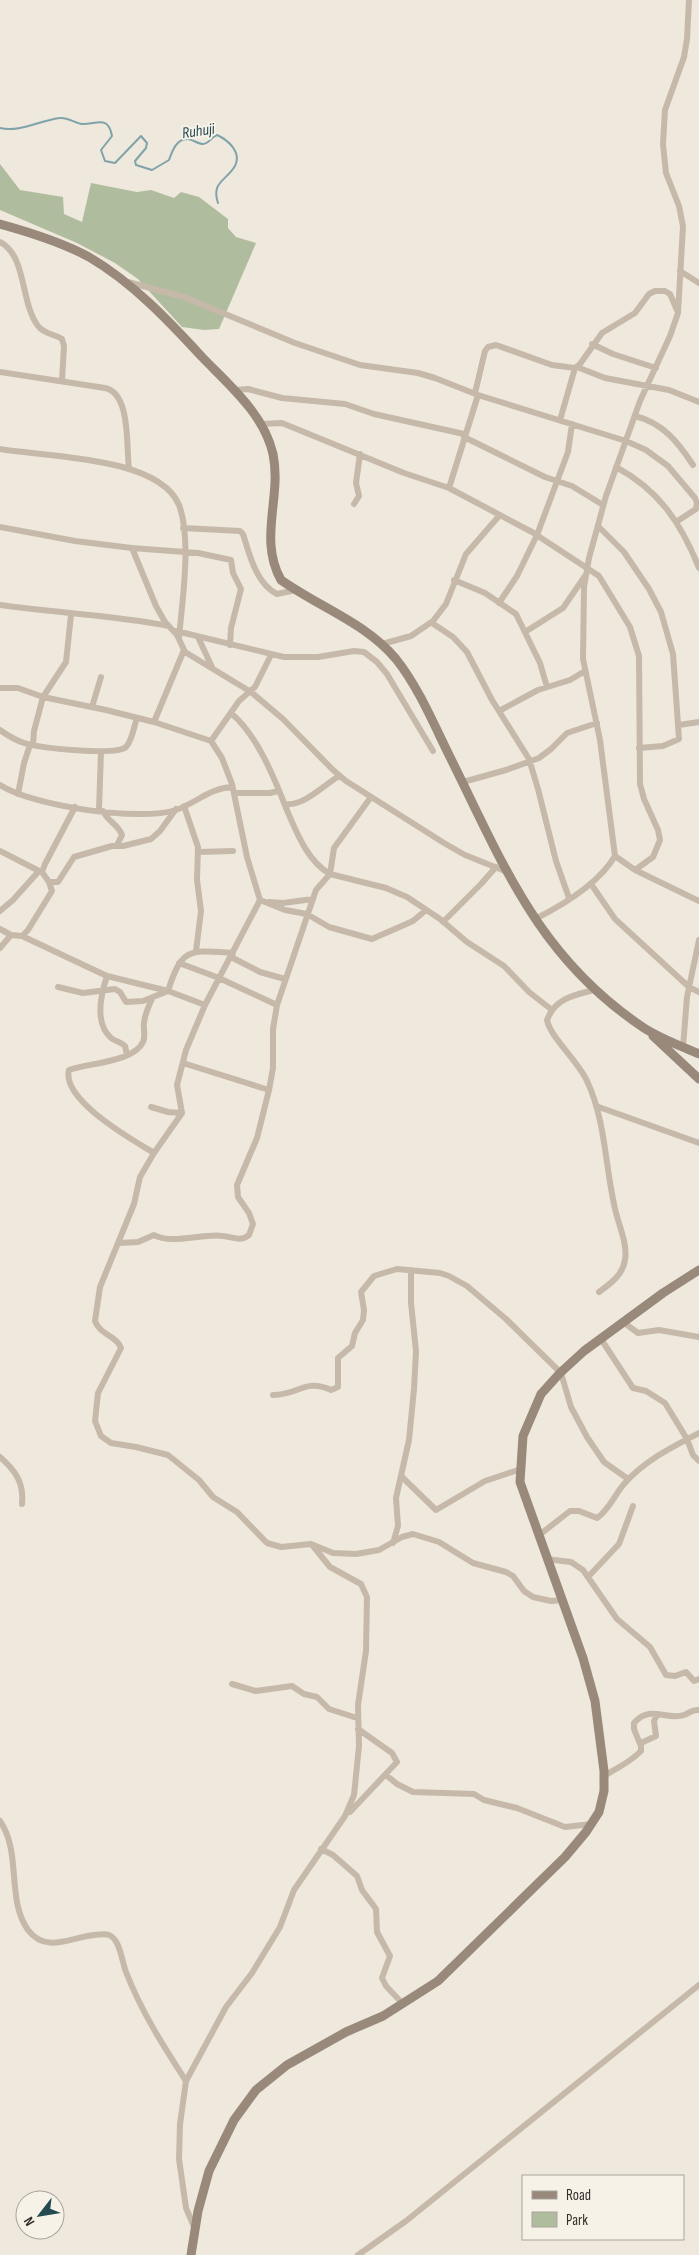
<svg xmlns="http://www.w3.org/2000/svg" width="699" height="2255" viewBox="0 0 699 2255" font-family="'Sofia Sans Condensed',sans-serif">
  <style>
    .green { fill: #afbd9e }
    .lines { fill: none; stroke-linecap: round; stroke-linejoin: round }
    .stream { stroke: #7fa3a9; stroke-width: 2 }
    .street { stroke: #c6b9aa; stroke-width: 6 }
    .secondary { stroke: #99897b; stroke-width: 9 }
    .labels { text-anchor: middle; stroke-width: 4; stroke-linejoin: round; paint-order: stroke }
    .water-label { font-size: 16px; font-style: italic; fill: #234a51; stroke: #f7f2e8 }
  </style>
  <rect width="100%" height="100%" fill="#efe8dd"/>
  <path class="green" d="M0,164L20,190L63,197L64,214L82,222L91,183L137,192L151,190L174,198L181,192L199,197L228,219V228L236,237L256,243L219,329L204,330L182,327L138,279L115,263L77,243L0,210Z"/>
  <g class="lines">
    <path class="stream" d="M0,128C19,133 41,120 60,118C67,117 75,123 82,124C95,125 108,114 112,136L101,150L105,161L115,163L141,136L147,143L146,148L135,161L136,165L152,170L169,160C172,152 176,139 187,139C192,139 198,144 203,144C209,144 211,137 217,135C228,140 242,152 235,166C226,181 211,182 218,203"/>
    <path class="street" d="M0,242C27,256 20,302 38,326C44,334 54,334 62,339L64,346L62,381
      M680,271L699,283
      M128,282L184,297L295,343L360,365L418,373L435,378L478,395L626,441L646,450L668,466L695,498L697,503L696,509L676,522
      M592,344L613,354L656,368
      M577,367L605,378L669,390L699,402
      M0,372L105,388C131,393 126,447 129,468
      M235,390L248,389L282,398L345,404L374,414L464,434
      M475,393L485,351L488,347L496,345L552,365L575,368L580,364L602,333L635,313L649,294L655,291H665L670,294L677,310
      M635,416C663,423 678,442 693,465
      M560,420L575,368
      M261,424L282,423L404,473L449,488L532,532L599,576L630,627L639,656L640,784L644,799L658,830L660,840L653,857L635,870L615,856
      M464,437L545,477L572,486L603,505
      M0,449C45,457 159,456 179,505C192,539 182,602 179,638
      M616,467C659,490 681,523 699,568
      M449,488L478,395
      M354,504L359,496L356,483L360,454
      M598,526L624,552L649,589L661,612L673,654L679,739L663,746L639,748
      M0,527L75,541L132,548L156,606L165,622L177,635L185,652L251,692L283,719L332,769L346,781L444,843L465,855L505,871
      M183,528L240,531L243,534C249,553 256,584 277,594L296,590
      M132,548L198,553L231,560L233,573L241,589L231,628L230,645
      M454,580L485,593L516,614L540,663L547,687
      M499,603L517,576L537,535L568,452L572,424
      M0,605C56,613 113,615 169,626
      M432,623L453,637L467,652L492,700L529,759L538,789L556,861L569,898
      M176,631L284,657H318L354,651L364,652L377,662L387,674L433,751
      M525,632L563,608L585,576
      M198,637L212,667
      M382,644L411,636L433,621L446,604L466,554L499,516
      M0,688H18L43,697L106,710L154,722L211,741L222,758L232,784L247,857L260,900L285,910L307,914L329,927L372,939L413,921L426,910
      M92,707L101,677
      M499,711L538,690L570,680L585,671
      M231,713C257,735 274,777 286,808C296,831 307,861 330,874L386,888L407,897L440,919L467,942L504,966L529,992L552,1010
      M154,722L184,650
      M679,725L699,722
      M0,730C7,735 15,740 24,743C39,748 116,756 126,747C132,741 134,726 137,718
      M211,741L239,701L255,687L271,655
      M33,745L34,731L43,697L66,662L71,615
      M463,782L506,770L539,758L551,749L567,733L597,723
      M0,785C32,806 139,822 176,810C196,803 210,788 232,787
      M234,793H270L278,791
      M18,794L24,763L30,745
      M285,804C303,807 324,785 339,776
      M184,806L198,847L197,880L201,911L196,951
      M99,810L101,751
      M103,811C107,821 118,824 122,835L117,845
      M0,851L41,872
      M198,852L233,851
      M635,870L699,901
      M49,882H58L74,857L112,846H123L151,839L160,831L176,809
      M591,884L615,919L689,987L699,992
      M260,900L205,1005L186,1050L177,1085L182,1113L154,1153L140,1177L134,1204L100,1287L95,1321C100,1335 117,1336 121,1348L98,1393L95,1421L101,1436L111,1443L136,1447L168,1455L199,1480L213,1497L237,1512L267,1543L281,1547L311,1544L333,1553L356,1554L379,1550L402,1537L413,1534L439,1542L473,1563L506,1572L513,1576L524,1591L533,1597L551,1601L562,1600
      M269,902L283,903L313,899
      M0,911L13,900L39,871
      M535,919C563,905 599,883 615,856L600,740L583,659L584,587L589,558L606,496L640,401L670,336L678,313L683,226L679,206L666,173L663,144L665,110L684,57L687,39L689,0
      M443,922L481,884L496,867
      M0,929L11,935L22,936L28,930L52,891L49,882L42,872L45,864L75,807
      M22,936L107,976L168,991L205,1005
      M0,948L11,935
      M231,957L260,972L285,979
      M179,963L219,978L277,1005
      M107,976C101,994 94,1023 111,1038C116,1042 121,1042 125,1046L127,1055
      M58,987L83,993L115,989L120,992L126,1002L143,1001L168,991C182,947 189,950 233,953
      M594,990C573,995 555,999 547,1020C550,1037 579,1062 587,1081C605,1119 605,1163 614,1204C617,1222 628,1242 625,1260C623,1275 610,1284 599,1292
      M153,997C149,1005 145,1013 144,1023C143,1029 146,1036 143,1042C134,1062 88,1063 69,1070C61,1100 133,1140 154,1153
      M683,1047L687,997L699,940
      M183,1063L269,1090
      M596,1106L699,1143
      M151,1107L168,1112L182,1113
      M119,1243L138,1242L154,1235C172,1245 203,1233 223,1236C233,1237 241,1242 249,1235L253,1224L249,1213L238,1197L237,1185L257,1138L269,1090L273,1068V1029L277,1005L316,890L330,874L334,848L371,797
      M623,1322L638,1333L659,1330L699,1337
      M601,1339L633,1388L646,1391L665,1403L687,1439L693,1455L699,1461
      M273,1395C299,1395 305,1378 331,1390L338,1387V1358L352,1346L355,1333L363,1320L364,1310L361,1292L374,1276L397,1269L440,1273L449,1276L467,1286L506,1319L561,1373L571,1407L587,1437L604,1462L628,1479
      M0,1457C16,1471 24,1483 22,1504
      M401,1476L436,1510L485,1481L521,1469
      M538,1536L570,1511H579L597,1518C609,1510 615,1494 624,1484C644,1461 672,1447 699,1433
      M393,1543L398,1526L396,1498L409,1440L414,1389L416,1351L411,1303V1270
      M546,1559L571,1562L583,1570L617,1619L650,1647L666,1675L675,1676L686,1672L694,1681L699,1679
      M588,1577L619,1544L633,1506
      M232,1684L256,1691L292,1686L304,1694L317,1697L329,1709L357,1718
      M640,1744L634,1729V1723C650,1704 667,1721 684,1715C690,1713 692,1709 699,1710
      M386,1775L397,1784L413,1792L474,1794L484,1800L517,1808L565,1827L592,1824
      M604,1776C618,1767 628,1764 641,1751V1743L656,1736L654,1721L657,1715
      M350,1812L397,1762L392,1753L358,1729
      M0,1821C22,1853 6,1899 28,1930C46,1954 71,1937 94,1935C99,1935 105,1933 109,1935C120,1939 122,1962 126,1972C141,2011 164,2047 186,2081
      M321,1849L333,1855L357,1876L362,1890L376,1909L377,1932L390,1956L382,1978L386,1986L403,2004
      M195,2229L186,2208L179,2159L180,2124L186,2081L226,2007L252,1973L280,1927L294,1890L345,1816L354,1795L359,1746L358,1705L366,1651L367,1597L361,1584L330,1567L313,1546
      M358,2255L406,2221L699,1985"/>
    <path class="secondary" d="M0,224C29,232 62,242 89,257C133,283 168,320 202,357C229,385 264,414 273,454C282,497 258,539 281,580C319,607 366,623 396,659C419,688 434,725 451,759C504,866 539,958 644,1028C661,1039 681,1046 699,1054
      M653,1036L699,1079
      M191,2255L198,2211L209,2171L234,2120L256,2090L287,2065L346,2032L383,2016L438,1981L565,1857L586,1832L599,1812L604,1791V1771L595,1701L583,1658L520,1482L523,1436L541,1394L560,1373L584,1351L663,1293L699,1270"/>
  </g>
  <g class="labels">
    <g class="water-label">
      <text transform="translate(198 130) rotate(-8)" y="6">Ruhuji</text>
    </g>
  </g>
  <rect x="522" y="2175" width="162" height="65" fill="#f7f2e8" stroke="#a9a39c"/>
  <rect x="532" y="2191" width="25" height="8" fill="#99897b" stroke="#a9a39c"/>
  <text x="566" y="2200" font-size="15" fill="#342d29">Road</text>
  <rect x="532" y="2212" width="25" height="15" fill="#afbd9e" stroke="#a9a39c"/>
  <text x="566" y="2225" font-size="15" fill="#342d29">Park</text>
  <g transform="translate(40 2215) rotate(239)"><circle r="24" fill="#f7f2e8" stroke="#a9a39c"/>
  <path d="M0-4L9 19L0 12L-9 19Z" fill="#234a51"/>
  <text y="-8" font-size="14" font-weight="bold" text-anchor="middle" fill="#342d29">N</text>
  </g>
</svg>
